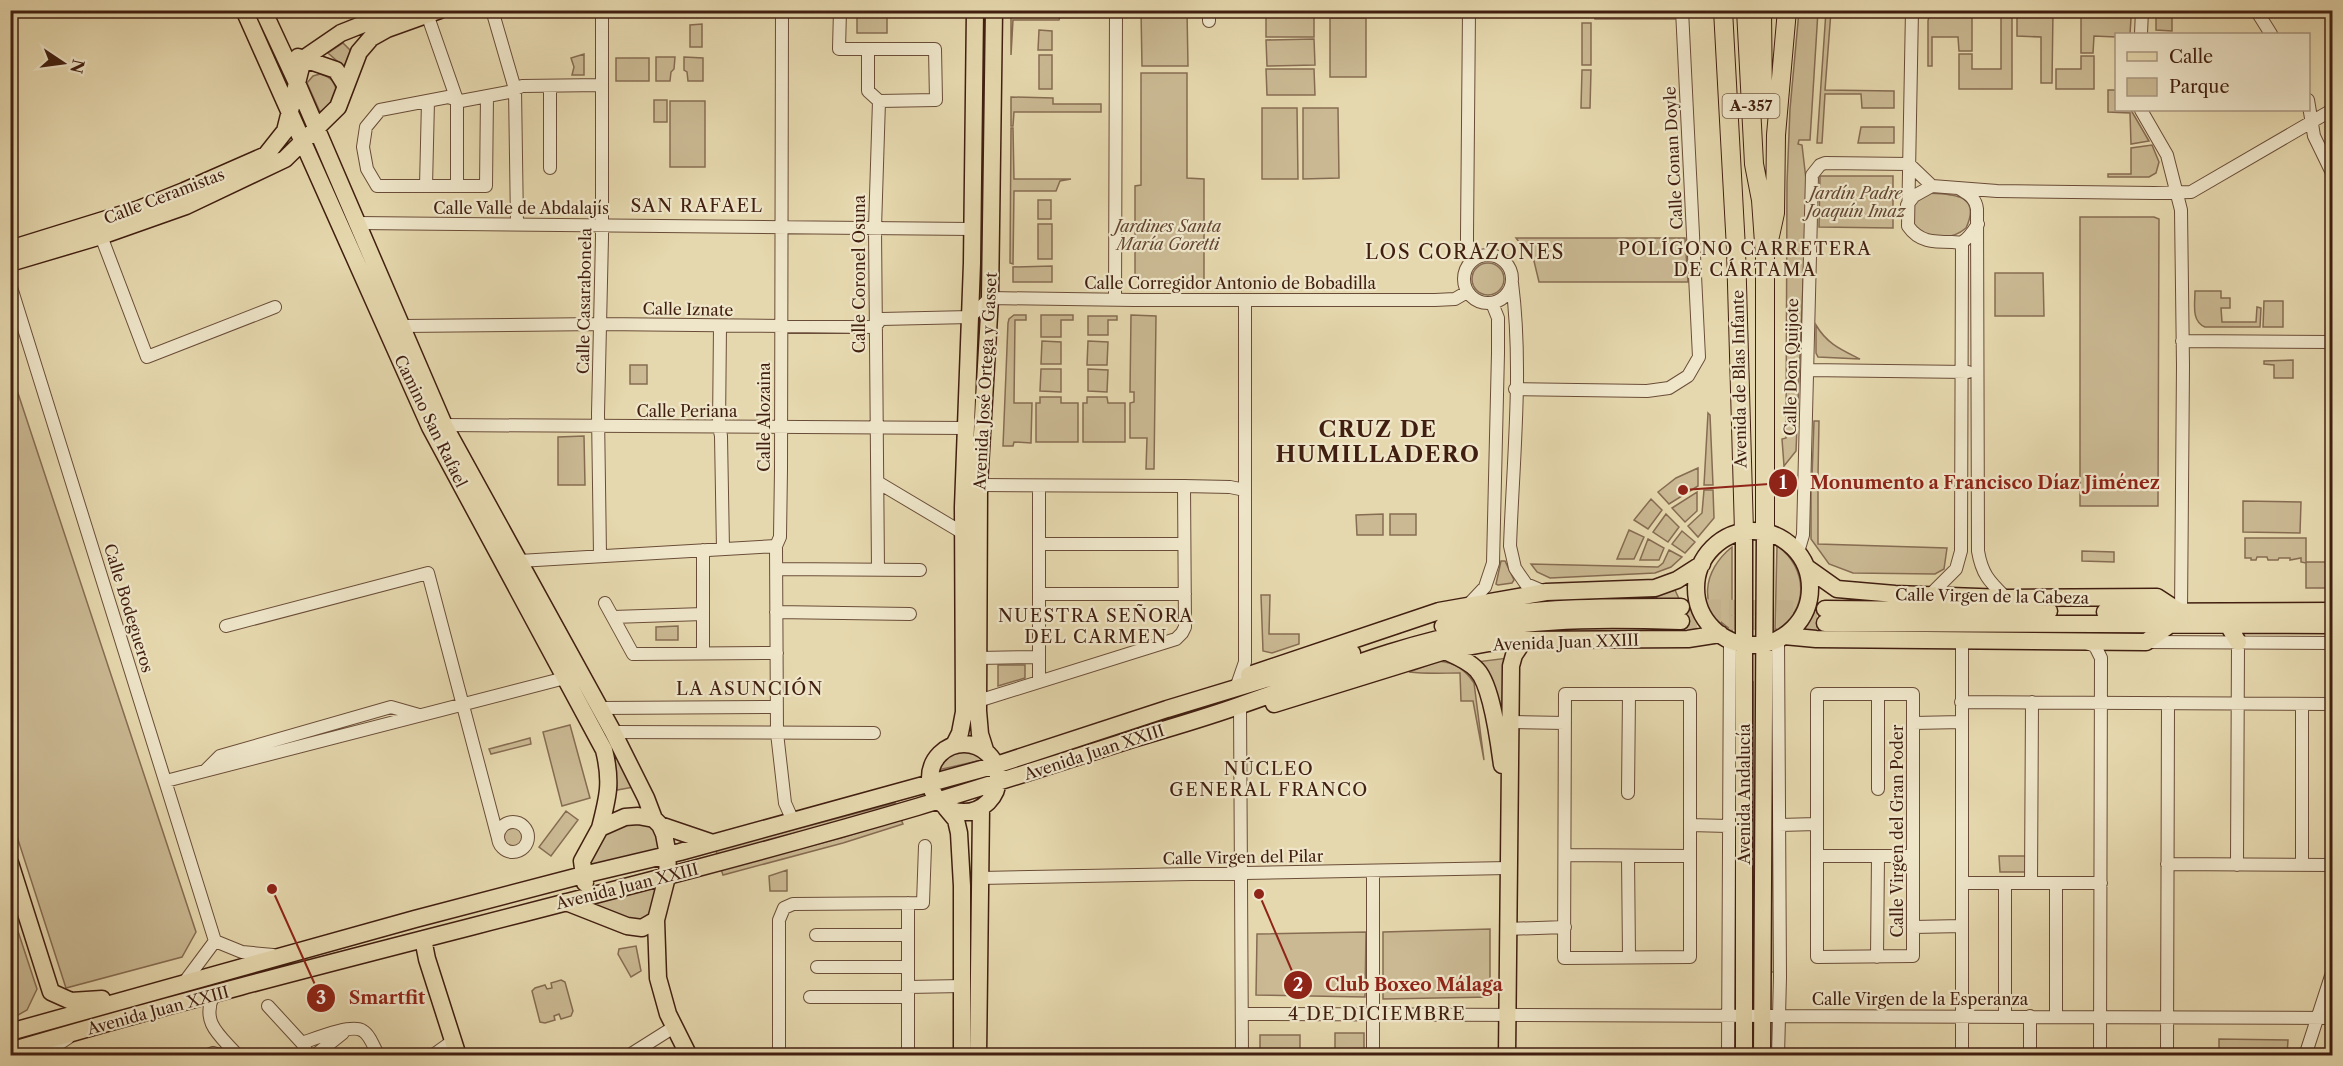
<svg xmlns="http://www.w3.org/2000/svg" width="2343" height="1066" viewBox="0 0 2343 1066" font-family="'Libre Caslon Text',serif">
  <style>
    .green { fill: #cab993; stroke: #866c52; stroke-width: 1.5 }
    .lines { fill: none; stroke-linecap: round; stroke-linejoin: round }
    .major-tunnel { stroke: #c5b38e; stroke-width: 16; stroke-dasharray: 16 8; stroke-linecap: butt }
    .minor-casing { stroke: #6a4d38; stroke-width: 14 }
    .major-casing { stroke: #411f10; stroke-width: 19 }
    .highway-casing { stroke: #411f10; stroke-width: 20 }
    .minor { stroke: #efe6ca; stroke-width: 12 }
    .major { stroke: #e6d8ae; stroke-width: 16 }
    .highway { stroke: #e6d8ae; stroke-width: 18 }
    .labels { text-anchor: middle; stroke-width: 4.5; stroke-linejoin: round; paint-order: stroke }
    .shield { fill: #efe6ca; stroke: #755b48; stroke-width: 1.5 }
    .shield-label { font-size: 15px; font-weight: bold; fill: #411f10 }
    .street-label { font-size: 16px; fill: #411f10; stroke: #efe6ca }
    .park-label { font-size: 16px; font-style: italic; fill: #634631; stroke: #efe6ca }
    .neighbourhood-label { font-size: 18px; letter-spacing: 1.5px; fill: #411f10; stroke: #efe6ca }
    .quarter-label { font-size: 20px; letter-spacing: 1.5px; fill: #411f10; stroke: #efe6ca }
    .district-label { font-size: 22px; font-weight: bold; letter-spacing: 1.5px; fill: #411f10; stroke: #efe6ca }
    .leader { fill: none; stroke: #8f2418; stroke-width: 2 }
    .callout-dot { fill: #8f2418; stroke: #efe6ca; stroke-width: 2 }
    .mark-label { font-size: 18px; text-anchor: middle; font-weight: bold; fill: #fff }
    .callout-label { font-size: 18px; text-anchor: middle; font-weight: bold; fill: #8f2418; stroke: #efe6ca; stroke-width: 4.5; stroke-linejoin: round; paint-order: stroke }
  </style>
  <rect width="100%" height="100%" fill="#e6d8ae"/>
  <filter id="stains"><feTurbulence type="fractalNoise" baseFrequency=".00333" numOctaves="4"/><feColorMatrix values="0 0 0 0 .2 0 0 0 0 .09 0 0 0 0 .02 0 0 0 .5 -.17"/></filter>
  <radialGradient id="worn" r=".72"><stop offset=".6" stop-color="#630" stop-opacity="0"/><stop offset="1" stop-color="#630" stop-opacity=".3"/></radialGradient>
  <path class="green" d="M985,10L983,256H979L981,11Z
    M857,11H887V33H857Z
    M1011,11V10L1062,11L1059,20H1013L1011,55Z
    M1141,11H1187L1188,66H1142Z
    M1314,11V37H1266V12Z
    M1595,11H1675V19H1595Z
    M1799,11H1818L1810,140H1799L1798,144L1802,145L1807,188L1796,451L1784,466L1782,439L1786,438L1787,183L1790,109Z
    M1826,11H1831L1825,90L1894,91V108H1862L1861,94H1825L1822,143H1817Z
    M1934,11H1972V51H1959L1958,37H1932V66H1928V21L1929,16Z
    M1976,11H2012V89H1959V54H1972V69H2001V14H1976Z
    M2017,11H2053L2052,83H2041V37L2017,36Z
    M2081,11L2126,13L2131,18L2130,34H2116V37L2094,36L2093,53H2081Z
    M2156,15L2172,16V31L2156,30Z
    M1330,18H1366V77H1330Z
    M1582,23H1591V65H1582Z
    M702,24V47H690V25Z
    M1039,30L1052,31V50H1038Z
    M1314,39L1315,65L1267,66L1266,40Z
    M343,43L351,51L344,67L328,53Z
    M584,54V75H572L574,67L571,58Z
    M1039,55H1052V89H1039Z
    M2081,56H2094V89H2056V69H2081Z
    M656,57H675L674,69L671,72L670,81H656Z
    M684,57L703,58V81H688L687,72L684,70Z
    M616,58H649V81H616Z
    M1266,69H1314L1315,95H1267Z
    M1582,70H1591L1590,108H1581Z
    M1141,73H1187V178L1204,179V279L1201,282H1146L1141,281L1135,274V186L1141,185Z
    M320,74C331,77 334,81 337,92L330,106L320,112L307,83L313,76Z
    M2108,90H2116V110H2131L2149,141L2131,144L2130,113L2108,112Z
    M1011,97L1053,98V104H1101V112H1014L1013,126H1011Z
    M654,100H667V122H654Z
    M670,101H705V167H670Z
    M1262,108H1297L1298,179H1262Z
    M1303,108H1338L1339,178L1303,179Z
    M1861,127H1894V143H1858Z
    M1011,128H1013L1014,179H1071L1060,181L1056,191H1014L1013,264L1010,263Z
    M2152,145L2159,162L2156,173L2149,177H2108V174H2131V148Z
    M1820,176H1893V228L1819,227Z
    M1925,193C1948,194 1983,192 1966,228C1950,242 1925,239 1912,223L1913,204Z
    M1038,200H1051V219H1038Z
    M2080,217H2154L2159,219L2158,506H2080Z
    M1038,224H1052V259H1038Z
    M1516,238H1685L1688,282H1539L1534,261Z
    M1472 279a16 16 0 1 1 32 0a16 16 0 1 1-32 0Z
    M1052,266V282H1013V267Z
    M1995,273H2043L2044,316H1995Z
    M2195,291H2221V298H2230V308H2221L2222,322H2256L2257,307L2261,308L2260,327H2205C2191,321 2195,304 2195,291Z
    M2264,301H2283V327H2263Z
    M1014,315H1026V320H1015L1014,403H1032L1031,443L1014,442L1013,446H1003L1008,323L1009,319Z
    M1041,315H1073V320H1061V337H1041Z
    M1131,315L1156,316L1154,469H1146L1147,438H1130V403L1134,402V392H1130Z
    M1088,316H1117V320H1108V335H1088Z
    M1816,325C1827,344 1842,350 1860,359L1818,357L1816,353Z
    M1042,341L1061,342V364H1041Z
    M1088,341L1108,342L1107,365H1087Z
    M2293,360V378H2274V365L2264,364V361Z
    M630,365H647V384H630Z
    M1041,369H1061V392L1040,391Z
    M1088,369L1108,370L1107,392L1088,391Z
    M11,372L196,932L182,957L66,988L11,818Z
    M1040,397H1061V403H1078V442H1036V403H1040Z
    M1087,397H1107L1108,403H1125V442H1083V403H1087Z
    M1708,413L1710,415L1713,485H1704Z
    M1814,421H1819L1818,477H1812Z
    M584,436L585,485H558V437Z
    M1698,468V486L1669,504L1658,492L1676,478Z
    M1815,480H1818V544L1947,548L1944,569L1935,574L1853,573L1829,564L1811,539V488H1814Z
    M1704,490H1713L1714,518L1698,537L1688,526L1702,513Z
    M1697,492V511L1685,522L1672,508Z
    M1651,499L1662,510L1648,529L1634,520Z
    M2243,501L2301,502L2300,533L2243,532Z
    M1383,514V535H1357L1356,515Z
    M1390,514H1416V535H1390Z
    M1666,514L1679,527L1668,542L1653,532Z
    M1629,530L1644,537L1634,559H1617Z
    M1682,531L1695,542L1685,553L1672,544Z
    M2245,538H2306V562H2332V588H2306V563L2301,562V558L2290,560V558H2279L2278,560H2268L2267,557H2257L2256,560H2251V558H2245Z
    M1648,539L1664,548L1659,560H1640Z
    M1777,546C1808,567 1810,612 1775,630Z
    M1732,547V630C1696,609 1703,570 1732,547Z
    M1669,550L1682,557L1671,567L1655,573L1550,578L1537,572L1531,564L1658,567L1663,563Z
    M2082,551L2114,552V562L2082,561Z
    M1501,561H1505L1514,580L1512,583L1498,585L1496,584Z
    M1675,590L1680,601L1529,603L1558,599L1668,592Z
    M1261,595H1270L1269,634H1299V644L1272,653L1263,651Z
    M678,626V640H656V627Z
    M1569,627H1681V633L1500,634Z
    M1508,658L1507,742L1476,662Z
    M1439,661C1455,663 1465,669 1474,683L1484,760L1473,701H1461L1460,673C1443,673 1426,674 1409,672Z
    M998,665H1025V678L998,686Z
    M1772,680L1776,681L1773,864L1775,972H1771Z
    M1753,681V971L1752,972V683Z
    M1199,708L1200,711L1028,766L1027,762Z
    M570,725L590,798L562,806L543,732Z
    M605,735L634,787L617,790L615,760Z
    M530,738L531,744L491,754L489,749Z
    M965,750L973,752L982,760L938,770C943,757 951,752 965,750Z
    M895,803V806L717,855L716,850Z
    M566,811L578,820L551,856L539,847Z
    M901,819L903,824L843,843L723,875L721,869L841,838Z
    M632,824C653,824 656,828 660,848L589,868C593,840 605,831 632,824Z
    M504 837a10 10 0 1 1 20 0a10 10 0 1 1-20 0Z
    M1999,856H2026V872H2000Z
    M787,870V891H770L769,876Z
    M656,885C653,901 654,915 638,922L590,903Z
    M10,907L37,989L27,1010L11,1019Z
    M1490,929V997L1383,999V932Z
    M1366,932L1365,997L1256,995L1257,934Z
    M636,946L641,971L631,977L618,954L619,949Z
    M561,980L565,982L573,1011L571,1016L561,1019L559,1014L554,1016L555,1020L545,1023L540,1022L532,991L535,988L545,985L547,989L552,988L551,983Z
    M1335,1033H1364V1055H1335Z
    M1260,1035H1300V1055H1260Z
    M2219,1039L2288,1040L2287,1055H2219Z"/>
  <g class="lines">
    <path class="major-tunnel" d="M1681,607L1825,609
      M1681,621L1825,623"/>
    <defs>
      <path id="minor" d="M492,10L515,89L517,224
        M782,10L781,469L780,537L776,546L777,733L785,803L793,821
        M840,10L839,49H868V91L879,101L875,228L878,570
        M1209,10V21
        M1469,10L1467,235V246L1473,260
        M1912,10L1908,226C1919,242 1933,242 1952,242C1955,242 1958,243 1962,242C1969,239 1974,230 1978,224
        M2256,10L2271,34
        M427,14L457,100V186
        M2141,34L2142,10
        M868,49H935L936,100L879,101
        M487,96L486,186H377L367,169L363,147L366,127L380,110L448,97L461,101L509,92L522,86L602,85
        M2308,100L2314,136L2332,173
        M2141,110L2167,155L2181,210L2183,365L2181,613
        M1909,164L1932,186
        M550,168V86
        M426,186L428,101
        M1960,189C1968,194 1976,198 1977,209L1978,551C1982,575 1990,582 2006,598
        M1907,205L1914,196L1932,186L1997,191L2154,193L2191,192L2332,110
        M358,223L972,229
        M101,236L147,357L275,307
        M1464 279a24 24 0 1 1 48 0a24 24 0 1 1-48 0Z
        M1512,283C1523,368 1513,460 1510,546L1515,568L1526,584L1545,592
        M10,284L215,941
        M1115,300L1116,10
        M402,326L601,324L875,327L881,319L970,317L990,298L1134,300H1435L1455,299L1467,292
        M720,326L719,427L721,436L723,549
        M2182,341L2332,342
        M1807,370L1968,372
        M1515,389L1647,391L1669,388L1688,376L1699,357L1682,10
        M444,425L966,428
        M879,483L963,533
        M979,485L1184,486L1230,487L1245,490
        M1039,544H1184
        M703,550V653
        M1798,552L1803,535L1812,175L1820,165L1825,163L1909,164
        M600,555L598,414L602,237V10
        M516,565L519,561L776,546
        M777,569L920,570
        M1039,594H1185
        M1929,596L1956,569L1961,551L1962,242
        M605,603L633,654L777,653
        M1468,605L1485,587L1493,563L1498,353V318L1492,303
        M776,612L910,614
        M613,617L703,614
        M226,626L428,573L499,842
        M1778,639L1780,977L1778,1056
        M1962,640V1056
        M2084,642L2095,646L2101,658L2100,1056
        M2146,642L2332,643
        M978,658L1038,657
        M1039,680V486
        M1236,688L1245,662V300
        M1565,694H1690V957L1564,958Z
        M1817,694H1913V956L1817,957Z
        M978,701L1176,639L1182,633L1185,627L1184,486
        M1961,702L2332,704
        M2302,704V865
        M1240,706L1242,1056
        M599,708L776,707
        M1511,722L1565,723
        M1913,723L1962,722
        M613,732L874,733
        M205,771L220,756L391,707L419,715
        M166,781L565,678
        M1878,789V694
        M1628,793L1629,694
        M498 837a15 15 0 1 1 30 0a15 15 0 1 1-30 0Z
        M1690,825L1728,826
        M1779,825L1817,824
        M1565,855L1690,856
        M1628,856L1629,957
        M1817,856H1913
        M2167,864L2332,865
        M2237,865L2238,642
        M1373,871V1056
        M980,878L1508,868
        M1962,883H2101
        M2031,883L2032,702
        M908,903V1056
        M1913,927L1962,926
        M1507,929L1565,927
        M816,935H908
        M215,941L242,952L273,955
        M1877,957L1878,856
        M817,967H908
        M183,984L215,941
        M908,987L962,986
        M213,996C201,1024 221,1036 238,1056
        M810,997H908
        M268,1006L302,1043L309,1056
        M1242,1014L2332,1018
        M2005,1016V883
        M2056,1016V883
        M302,1043C314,1039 352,1023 363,1031C370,1035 374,1048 379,1056
        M45,1056L48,1051L68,1038
        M206,1056L213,1053L224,1056
        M314,1056L343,1033
        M432,1056L453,1041
        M628,1056L674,1027
        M779,1056V920L784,908L793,904L923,903L925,846
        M1728,1056L1730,640
        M2030,1056V1016
        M2167,1056L2168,703
        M2305,1056L2332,973"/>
      <path id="major" d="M244,10L430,427L604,750C612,782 608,797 600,828
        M263,10L297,83L444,425L613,732L646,798L654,819
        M298,57L336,70L346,86
        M303,59L341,33L399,10
        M10,249L139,209L184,191L266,155L285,131L303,59
        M10,263L101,236L186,206L285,159L338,107L359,52L371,38L387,29L440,10
        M1696 588a57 57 0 1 1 114 0a57 57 0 1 1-114 0Z
        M1744,532V1056
        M1806,567L1837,589L1895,594L2006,598L2157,597L2180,612
        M1825,609L2049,611
        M2105,612L2332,611
        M1825,623L2332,625
        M2228,625L2238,642
        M1443,626C1521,606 1601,607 1681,607
        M1784,636L1816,639L2146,642L2172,623
        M1445,651C1456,656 1469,661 1477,670C1492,686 1499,743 1502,765
        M1249,675L1439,611L1546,592L1655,588L1677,580L1702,564
        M1274,704L1445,651L1489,643L1524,640L1688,639L1720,634
        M930 778a34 34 0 1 1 68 0a34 34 0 1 1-68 0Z
        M954,745L960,733L964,712L963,507L972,263L975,10
        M985,750L980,734L978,711L979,485L990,298L994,10
        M946,808L956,820L959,833L962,886V1056
        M660,825L710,842
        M10,863L51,992
        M585,883L582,861L600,828L625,817L638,816L654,819L660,825L664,834L668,855L667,877L656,920L658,978L668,1014L689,1056
        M566,902L627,926L642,928L656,920
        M423,939L427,959L458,1056
        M51,992L71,1001L102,999
        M10,1032L415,919L583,875L680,852L996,765L1167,709L1352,653
        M10,1051C311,962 617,895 917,807C990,785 1061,762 1133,739C1169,728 1205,718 1241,705C1320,678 1398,644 1481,630C1547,618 1615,619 1681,621
        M978,1056L981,809
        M1507,1056L1511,666L1514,655L1524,640
        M1762,1056L1765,532"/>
      <path id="highway" d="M1723,10L1736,249L1744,532
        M1746,10L1754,164L1761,200L1765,257V532
        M1762,10L1763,105
        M1770,236L1775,213L1776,135L1787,10"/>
    </defs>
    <use href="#minor" class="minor-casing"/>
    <use href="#major" class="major-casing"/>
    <use href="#highway" class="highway-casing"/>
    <use href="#minor" class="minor"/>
    <use href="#major" class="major"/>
    <use href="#highway" class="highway"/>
  </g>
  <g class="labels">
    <rect class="shield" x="1722.5" y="94" width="57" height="24" rx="4.5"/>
    <g class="shield-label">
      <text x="1751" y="111">A-357</text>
    </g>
    <g class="street-label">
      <text transform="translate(1673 158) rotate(-93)" y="6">Calle Conan Doyle</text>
      <text transform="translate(164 196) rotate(-21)" y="6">Calle Ceramistas</text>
      <text x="521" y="214">Calle Valle de Abdalajís</text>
      <text transform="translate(859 274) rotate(-90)" y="6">Calle Coronel Osuna</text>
      <text x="1230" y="289">Calle Corregidor Antonio de Bobadilla</text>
      <text transform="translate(584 301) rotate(-89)" y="6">Calle Casarabonela</text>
      <text transform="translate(688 309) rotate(1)" y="6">Calle Iznate</text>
      <text transform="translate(1791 367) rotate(-89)" y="6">Calle Don Quijote</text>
      <text transform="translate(1739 379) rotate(-91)" y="6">Avenida de Blas Infante</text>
      <text transform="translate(985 381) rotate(-87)" y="6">Avenida José Ortega y Gasset</text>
      <text x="687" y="417">Calle Periana</text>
      <text transform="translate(764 417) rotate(-90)" y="6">Calle Alozaina</text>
      <text transform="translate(431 421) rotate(64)" y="6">Camino San Rafael</text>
      <text transform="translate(1992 596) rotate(1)" y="6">Calle Virgen de la Cabeza</text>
      <text transform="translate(129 608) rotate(73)" y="6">Calle Bodegueros</text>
      <text transform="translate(1566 642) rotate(-2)" y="6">Avenida Juan XXIII</text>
      <text transform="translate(1094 752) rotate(-18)" y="6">Avenida Juan XXIII</text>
      <text transform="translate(1744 794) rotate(-90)" y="6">Avenida Andalucía</text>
      <text transform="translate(1897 831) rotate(-90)" y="6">Calle Virgen del Gran Poder</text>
      <text transform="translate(1243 857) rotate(-1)" y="6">Calle Virgen del Pilar</text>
      <text transform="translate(627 886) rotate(-14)" y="6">Avenida Juan XXIII</text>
      <text x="1920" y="1005">Calle Virgen de la Esperanza</text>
      <text transform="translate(158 1010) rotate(-15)" y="6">Avenida Juan XXIII</text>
    </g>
    <g class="park-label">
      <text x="1856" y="199">Jardín Padre<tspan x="1856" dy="18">Joaquín Imaz</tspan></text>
      <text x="1168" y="232">Jardines Santa<tspan x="1168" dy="18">María Goretti</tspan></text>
    </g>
    <g class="neighbourhood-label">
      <text x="697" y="212">SAN RAFAEL</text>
      <text x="1745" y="255">POLÍGONO CARRETERA<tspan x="1745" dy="21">DE CÁRTAMA</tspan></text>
      <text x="1096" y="622">NUESTRA SEÑORA<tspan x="1096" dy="21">DEL CARMEN</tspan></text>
      <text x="750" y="695">LA ASUNCIÓN</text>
      <text x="1269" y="775">NÚCLEO<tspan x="1269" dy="21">GENERAL FRANCO</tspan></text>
      <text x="1377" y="1020">4 DE DICIEMBRE</text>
    </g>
    <g class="quarter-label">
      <text x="1465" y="259">LOS CORAZONES</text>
    </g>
    <g class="district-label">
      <text x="1378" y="437">CRUZ DE<tspan x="1378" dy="25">HUMILLADERO</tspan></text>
    </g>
  </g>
  <path class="leader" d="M1683 490L1783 483M1259 894L1298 985M272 889L321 998"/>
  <g class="callout-dot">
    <circle cx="1683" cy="490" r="6"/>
    <circle cx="1259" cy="894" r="6"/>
    <circle cx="272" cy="889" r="6"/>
    <circle cx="1783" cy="483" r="15"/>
    <circle cx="1298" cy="985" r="15"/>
    <circle cx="321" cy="998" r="15"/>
  </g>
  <g class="mark-label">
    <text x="1783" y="489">1</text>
    <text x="1298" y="991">2</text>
    <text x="321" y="1004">3</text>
  </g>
  <g class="callout-label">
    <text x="1985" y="489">Monumento a Francisco Díaz Jiménez</text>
    <text x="1414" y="991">Club Boxeo Málaga</text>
    <text x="387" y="1004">Smartfit</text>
  </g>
  <rect width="2343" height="1066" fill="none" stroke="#e6d8ae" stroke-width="36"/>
  <rect x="12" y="12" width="2319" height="1042" fill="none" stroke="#411f10" stroke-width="3"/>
  <rect x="18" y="18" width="2307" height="1030" fill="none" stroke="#411f10" stroke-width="1.5"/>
  <rect x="2115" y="33" width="195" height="78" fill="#efe6ca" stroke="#a99680" stroke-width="1.5"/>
  <rect x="2127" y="52" width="30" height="9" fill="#e6d8ae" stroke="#a99680" stroke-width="1.5"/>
  <text x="2169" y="63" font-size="18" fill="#411f10">Calle</text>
  <rect x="2127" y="78" width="30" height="18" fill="#cab993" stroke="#a99680" stroke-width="1.5"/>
  <text x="2169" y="93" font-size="18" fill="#411f10">Parque</text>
  <g transform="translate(63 63) rotate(103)" stroke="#efe6ca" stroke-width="4.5" paint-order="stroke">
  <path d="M0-4.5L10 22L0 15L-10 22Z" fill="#411f10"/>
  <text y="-9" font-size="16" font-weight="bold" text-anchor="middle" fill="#411f10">N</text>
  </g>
  <rect width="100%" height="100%" filter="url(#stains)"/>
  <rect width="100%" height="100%" fill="url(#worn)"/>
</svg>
